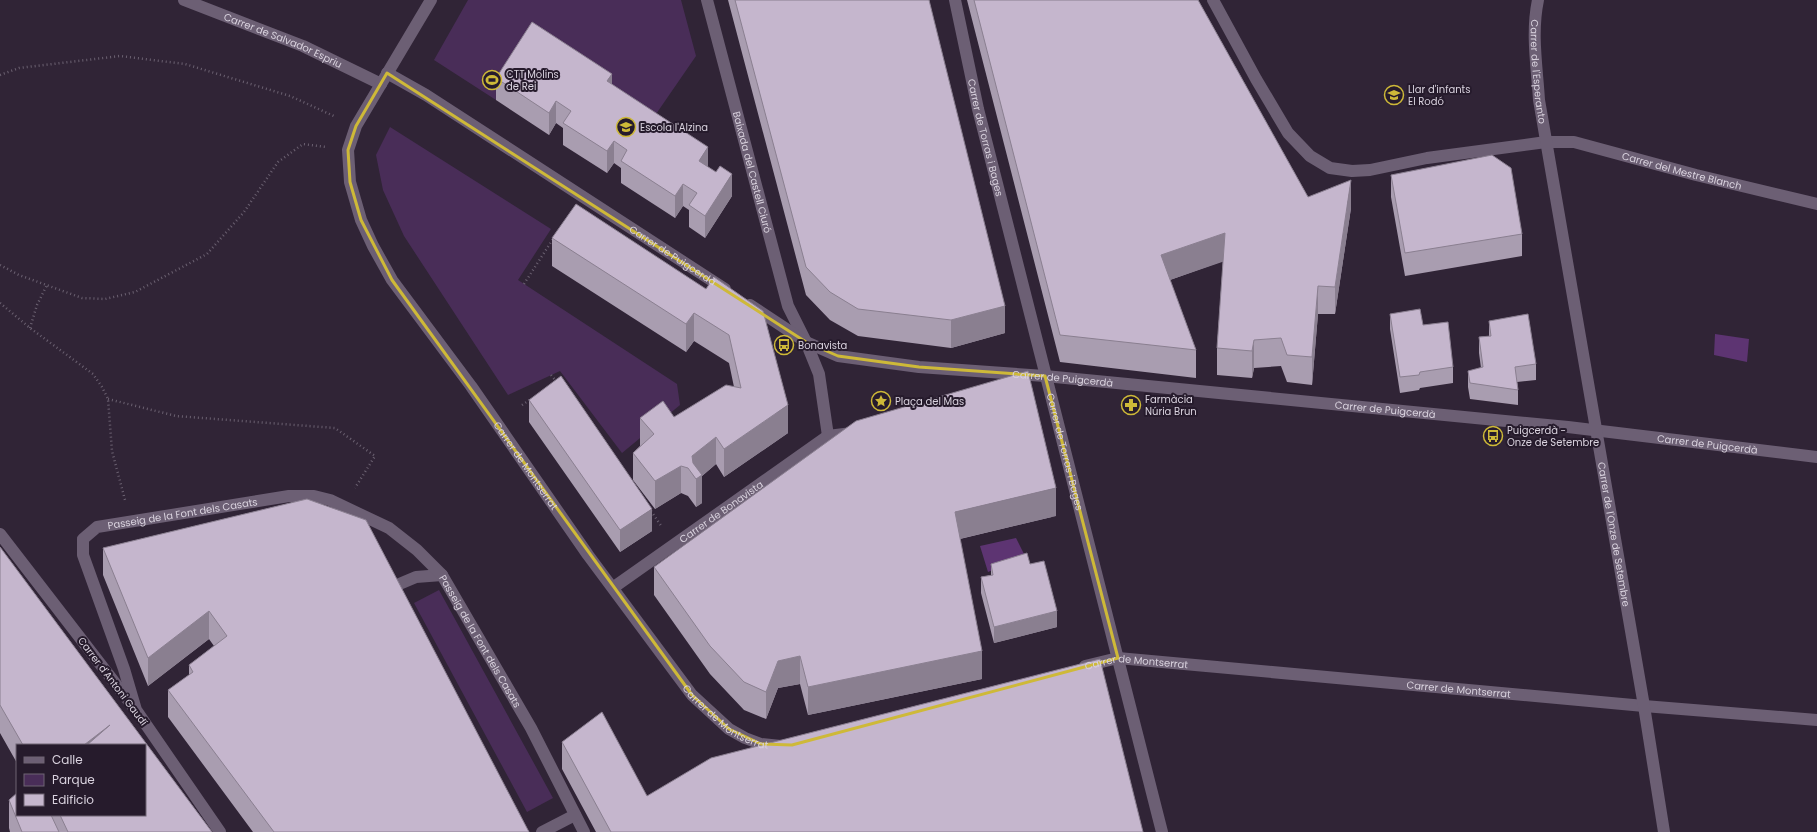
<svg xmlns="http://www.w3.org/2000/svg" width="1817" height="832" viewBox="0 0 1817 832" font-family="Poppins,sans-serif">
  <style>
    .green { fill: #492d58 }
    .water { fill: #5d3472 }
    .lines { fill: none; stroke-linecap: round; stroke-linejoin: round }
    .path { stroke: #6b6171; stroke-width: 2.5; stroke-dasharray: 1 3; stroke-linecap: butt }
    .service { stroke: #6c5f74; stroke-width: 12 }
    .minor { stroke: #6c5f74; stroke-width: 12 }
    .tertiary { stroke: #6c5f74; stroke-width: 12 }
    .wall { fill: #a99db0 }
    .shaded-wall { fill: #8a7f90 }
    .building { fill: #c5b6cd; stroke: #8a7f90 }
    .marked { fill: none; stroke: #ceb938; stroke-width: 3; stroke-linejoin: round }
    .labels { text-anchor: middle; stroke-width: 4; stroke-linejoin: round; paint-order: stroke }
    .street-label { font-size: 10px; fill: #d9d2de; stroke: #261b2c }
    .poi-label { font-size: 10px; fill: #d9d2de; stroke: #261b2c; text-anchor: start }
  </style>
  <rect width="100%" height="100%" fill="#302436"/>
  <path class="green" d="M468,0H681L696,56L654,117L496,100L434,60Z
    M390,127L551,229L518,280L677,384L680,405L622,453L560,371L508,395L404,236L383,190L376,155Z
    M439,590L553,798L527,812L414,603Z"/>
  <path class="water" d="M1715,334L1749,339L1747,362L1714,355Z
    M1016,538L1025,556L988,572L980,546Z"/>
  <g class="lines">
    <path class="path" d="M0,75L19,68L120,56L185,64L290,96L336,117
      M0,265L19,275L82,298L105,299L135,292L207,254L244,212L278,162L303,144L326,147
      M524,284L553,239
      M0,303L30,328L93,374L102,387L108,399L112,451L125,500
      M30,328L37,305L47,285
      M551,375L556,381
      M108,399L176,416L335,428L375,456L355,488
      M522,405L531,399
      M651,511L662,527"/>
    <path class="service" d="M0,534L135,709"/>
    <g class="minor">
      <path id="s1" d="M184,0L303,46L381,84"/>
      <path id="s2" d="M431,0L356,126L348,150L350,182L361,220L373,246L392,280L471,386L588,555L692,695L729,729L745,738L761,744L781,746"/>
      <path id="s3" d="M707,0L788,306L806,342L819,374L828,436"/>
      <path id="s4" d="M955,0L978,109L1162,832"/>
      <path id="s5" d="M1213,0L1256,79L1288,133L1310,156L1330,168L1352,171L1370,170L1427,158L1546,142H1574L1696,175L1817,204"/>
      <path id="s6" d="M387,73L426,95L725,289"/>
      <path id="s7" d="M750,305L806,342L838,356L919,367L1045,376L1568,427L1817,457"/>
      <path d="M397,585L416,577L442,575"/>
      <path id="s8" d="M614,587L828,436L852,433"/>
      <path id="s9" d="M1085,666L1118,658L1644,706L1817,720"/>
      <path id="s10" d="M220,832L136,710L124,669L83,555V539L97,527L289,496H314L330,500L389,528L417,550L442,575L531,728L584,832"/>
      <path d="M542,832L575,815"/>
    </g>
    <path class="tertiary" id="s11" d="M1538,0C1531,33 1537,67 1539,100L1644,706L1664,832"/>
  </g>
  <path class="wall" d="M728,0H929L1005,333L951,348L858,336L830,320L806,295Z
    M967,0H1198L1308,197L1351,208L1335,314H1318L1312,385L1287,382L1281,366L1254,368L1252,378L1217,375V348L1223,261L1170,280L1196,350V378L1060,362Z
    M496,78L612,84L708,167L732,196L705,238L689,227V210L683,206L675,218L621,183V168L614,163L607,173L563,145V128L556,123L549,135L496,100Z
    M1391,175L1522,234V256L1405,276L1391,197Z
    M552,238L706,289L788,433L724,477L716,464L702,476V503L696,507L688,496L681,493L655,509L633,480V453L640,446V418L674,417L734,387L729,363L694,341L686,352L552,266Z
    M1390,314L1423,325L1453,367V383L1420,388L1419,390L1400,393L1390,329Z
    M1489,321L1536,364V380L1517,382L1518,390V405L1470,399L1468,387V371L1481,368L1479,353V337L1489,336Z
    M529,400L652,531L620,552L529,422Z
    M307,499L529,832H253L168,717V690L189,675V665L214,646L209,639L148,686L103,575V548Z
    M1056,516L960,539L982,679L808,715L800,684L778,688L766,719L744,710L710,674L654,595V567Z
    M0,547L212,832H10L9,828V800L17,815H145V745H17V763L0,733Z
    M991,564H1030L1057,627L994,643L981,593V577L991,575Z
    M562,742L647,796L1143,832H596L562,769Z"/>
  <path class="shaded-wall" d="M612,74V96L607,81Z
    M556,101V123L549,135V113Z
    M614,141V163L607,173V151Z
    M708,147V169L699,161Z
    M732,174V196L705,238V216Z
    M1351,180V208L1335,314V287Z
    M683,184V206L675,218V196Z
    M1225,233V261L1161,283V255Z
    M1318,286V314L1312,385V357Z
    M1005,306V333L951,348V320Z
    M694,313V341L686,352V324Z
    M1254,340V368L1252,378V351Z
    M788,405V433L724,477V449Z
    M716,437V464L702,476V503L696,507V479L692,474V456Z
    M681,466V493L655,509V481Z
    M1056,488V516L955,540V512Z
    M652,509V531L620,552V530Z
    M209,611V639L148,686V658Z
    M1057,611V627L994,643V627Z
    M982,651V679L808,715V687Z
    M800,656V684L778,688L766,719V692L778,661Z
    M110,725V745H84Z"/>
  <path class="building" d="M735,0H929L1005,306L951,320L858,309L830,292L806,267Z
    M974,0H1198L1308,197L1351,180L1335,287L1318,286L1312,357L1287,355L1281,338L1254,340L1252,351L1217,348L1225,233L1161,255L1196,350L1060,335Z
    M532,22L612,74L607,81L708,147L699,161L716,172L720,166L732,174L705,216L689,205L697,193L683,184L675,196L621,161L627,150L614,141L607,151L563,123L571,111L556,101L549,113L496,78Z
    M1492,155L1511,168L1522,234L1405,253L1391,175Z
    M576,204L706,289L714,277L763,311L788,405L724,449L716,437L692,456L693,463L702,475L696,479L688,468L681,466L655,481L633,453L654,434L640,418L663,401L674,417L726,385L741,388L729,335L694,313L686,324L552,238Z
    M1420,309L1423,325L1448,322L1453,367L1420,372L1419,375L1400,377L1390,314Z
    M1528,314L1536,364L1515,367L1518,390L1470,383L1468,371L1483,367L1479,337L1491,336L1489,321Z
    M1028,371L1056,488L955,512L982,651L808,687L800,656L778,661L766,692L744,682L710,646L654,567L856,421Z
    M561,376L652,509L620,530L529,400Z
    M307,499L366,520L529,832H274L168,690L193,672L189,665L227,636L209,611L148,658L103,548Z
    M0,547L212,832H68L60,815H145V745H87L110,725L84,745H23L0,705Z
    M1027,553L1030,564L1044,561L1057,611L994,627L981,577L993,575L991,564Z
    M1100,659L1143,832H611L562,742L602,712L647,796L711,758Z
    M17,793V815H51L59,832H22L9,800Z"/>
  <path class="marked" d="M387,73L806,342L838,356L919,367L1045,376L1118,658L792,745L761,744L729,729L692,695L392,280L361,220L350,182L348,150L356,126Z"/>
  <defs>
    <symbol id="stadium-ring" viewBox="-11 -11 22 22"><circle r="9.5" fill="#261b2c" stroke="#ceb938" stroke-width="1.5"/><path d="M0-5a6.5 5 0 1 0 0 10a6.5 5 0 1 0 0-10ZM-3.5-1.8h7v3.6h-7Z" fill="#ceb938"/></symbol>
    <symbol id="school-ring" viewBox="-11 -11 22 22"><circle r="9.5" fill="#261b2c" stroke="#ceb938" stroke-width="1.5"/><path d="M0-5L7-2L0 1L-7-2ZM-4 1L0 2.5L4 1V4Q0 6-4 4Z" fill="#ceb938"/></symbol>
    <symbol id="bus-ring" viewBox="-11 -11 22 22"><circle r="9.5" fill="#261b2c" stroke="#ceb938" stroke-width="1.5"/><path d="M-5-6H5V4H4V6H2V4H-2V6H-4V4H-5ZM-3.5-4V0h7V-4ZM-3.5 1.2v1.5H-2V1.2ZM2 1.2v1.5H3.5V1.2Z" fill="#ceb938"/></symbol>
    <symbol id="sight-ring" viewBox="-11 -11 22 22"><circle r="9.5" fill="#261b2c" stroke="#ceb938" stroke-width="1.5"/><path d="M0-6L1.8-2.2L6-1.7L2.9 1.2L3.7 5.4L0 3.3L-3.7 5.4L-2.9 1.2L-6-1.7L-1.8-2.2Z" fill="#ceb938"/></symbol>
    <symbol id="pharmacy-ring" viewBox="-11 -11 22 22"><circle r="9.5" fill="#261b2c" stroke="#ceb938" stroke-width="1.5"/><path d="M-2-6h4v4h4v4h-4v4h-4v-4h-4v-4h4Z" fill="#ceb938"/></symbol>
  </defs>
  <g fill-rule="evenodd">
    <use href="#stadium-ring" x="481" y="69" width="22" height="22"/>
    <use href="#school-ring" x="1383" y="84" width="22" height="22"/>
    <use href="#school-ring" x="615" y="116" width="22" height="22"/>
    <use href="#bus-ring" x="773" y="334" width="22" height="22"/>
    <use href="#sight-ring" x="870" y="390" width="22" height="22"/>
    <use href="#pharmacy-ring" x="1120" y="394" width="22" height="22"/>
    <use href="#bus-ring" x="1482" y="425" width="22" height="22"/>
  </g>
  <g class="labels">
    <g class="street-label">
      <text dy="4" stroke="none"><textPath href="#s1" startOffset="107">Carrer de Salvador Espriu</textPath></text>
      <text dy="4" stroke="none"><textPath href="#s11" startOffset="72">Carrer de l'Esperanto</textPath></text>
      <text dy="4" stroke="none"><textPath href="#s4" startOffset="141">Carrer de Torras i Bages</textPath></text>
      <text dy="4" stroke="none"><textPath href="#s5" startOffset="566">Carrer del Mestre Blanch</textPath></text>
      <text dy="4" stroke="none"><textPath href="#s3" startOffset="178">Baixada del Castell Ciuró</textPath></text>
      <text dy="4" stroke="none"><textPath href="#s6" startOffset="339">Carrer de Puigcerdà</textPath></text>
      <text dy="4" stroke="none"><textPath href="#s7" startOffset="328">Carrer de Puigcerdà</textPath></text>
      <text dy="4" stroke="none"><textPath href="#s7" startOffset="652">Carrer de Puigcerdà</textPath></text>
      <text dy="4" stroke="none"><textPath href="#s7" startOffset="976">Carrer de Puigcerdà</textPath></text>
      <text dy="4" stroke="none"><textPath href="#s4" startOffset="465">Carrer de Torras i Bages</textPath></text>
      <text dy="4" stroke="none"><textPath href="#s2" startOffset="540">Carrer de Montserrat</textPath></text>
      <text dy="4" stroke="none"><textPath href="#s8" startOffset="131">Carrer de Bonavista</textPath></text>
      <text dy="4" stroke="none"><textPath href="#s10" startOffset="433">Passeig de la Font dels Casats</textPath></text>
      <text dy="4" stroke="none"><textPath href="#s11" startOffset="541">Carrer de l'Onze de Setembre</textPath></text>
      <text dy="4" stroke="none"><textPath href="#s10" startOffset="795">Passeig de la Font dels Casats</textPath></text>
      <text dy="4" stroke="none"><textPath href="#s9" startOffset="52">Carrer de Montserrat</textPath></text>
      <text transform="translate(113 681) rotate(53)" y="4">Carrer d'Antoni Gaudí</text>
      <text dy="4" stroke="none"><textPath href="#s9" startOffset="376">Carrer de Montserrat</textPath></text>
      <text dy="4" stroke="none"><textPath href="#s2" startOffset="864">Carrer de Montserrat</textPath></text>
    </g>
    <g class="poi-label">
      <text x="506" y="78">CTT Molins<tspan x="506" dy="12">de Rei</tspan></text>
      <text x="1408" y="93">Llar d'infants<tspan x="1408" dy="12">El Rodó</tspan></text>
      <text x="640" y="131">Escola l'Alzina</text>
      <text x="798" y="349">Bonavista</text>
      <text x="1145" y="403">Farmàcia<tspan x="1145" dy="12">Núria Brun</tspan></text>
      <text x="895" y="405">Plaça del Mas</text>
      <text x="1507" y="434">Puigcerdà -<tspan x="1507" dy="12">Onze de Setembre</tspan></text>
    </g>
  </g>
  <rect x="16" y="744" width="130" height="72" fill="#261b2c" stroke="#6e6473"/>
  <rect x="24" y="757" width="20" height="6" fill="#6c5f74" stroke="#6e6473"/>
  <text x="52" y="764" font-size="12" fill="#d9d2de">Calle</text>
  <rect x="24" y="774" width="20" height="12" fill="#492d58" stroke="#6e6473"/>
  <text x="52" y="784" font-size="12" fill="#d9d2de">Parque</text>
  <rect x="24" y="794" width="20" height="12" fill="#c5b6cd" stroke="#6e6473"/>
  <text x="52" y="804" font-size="12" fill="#d9d2de">Edificio</text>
</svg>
